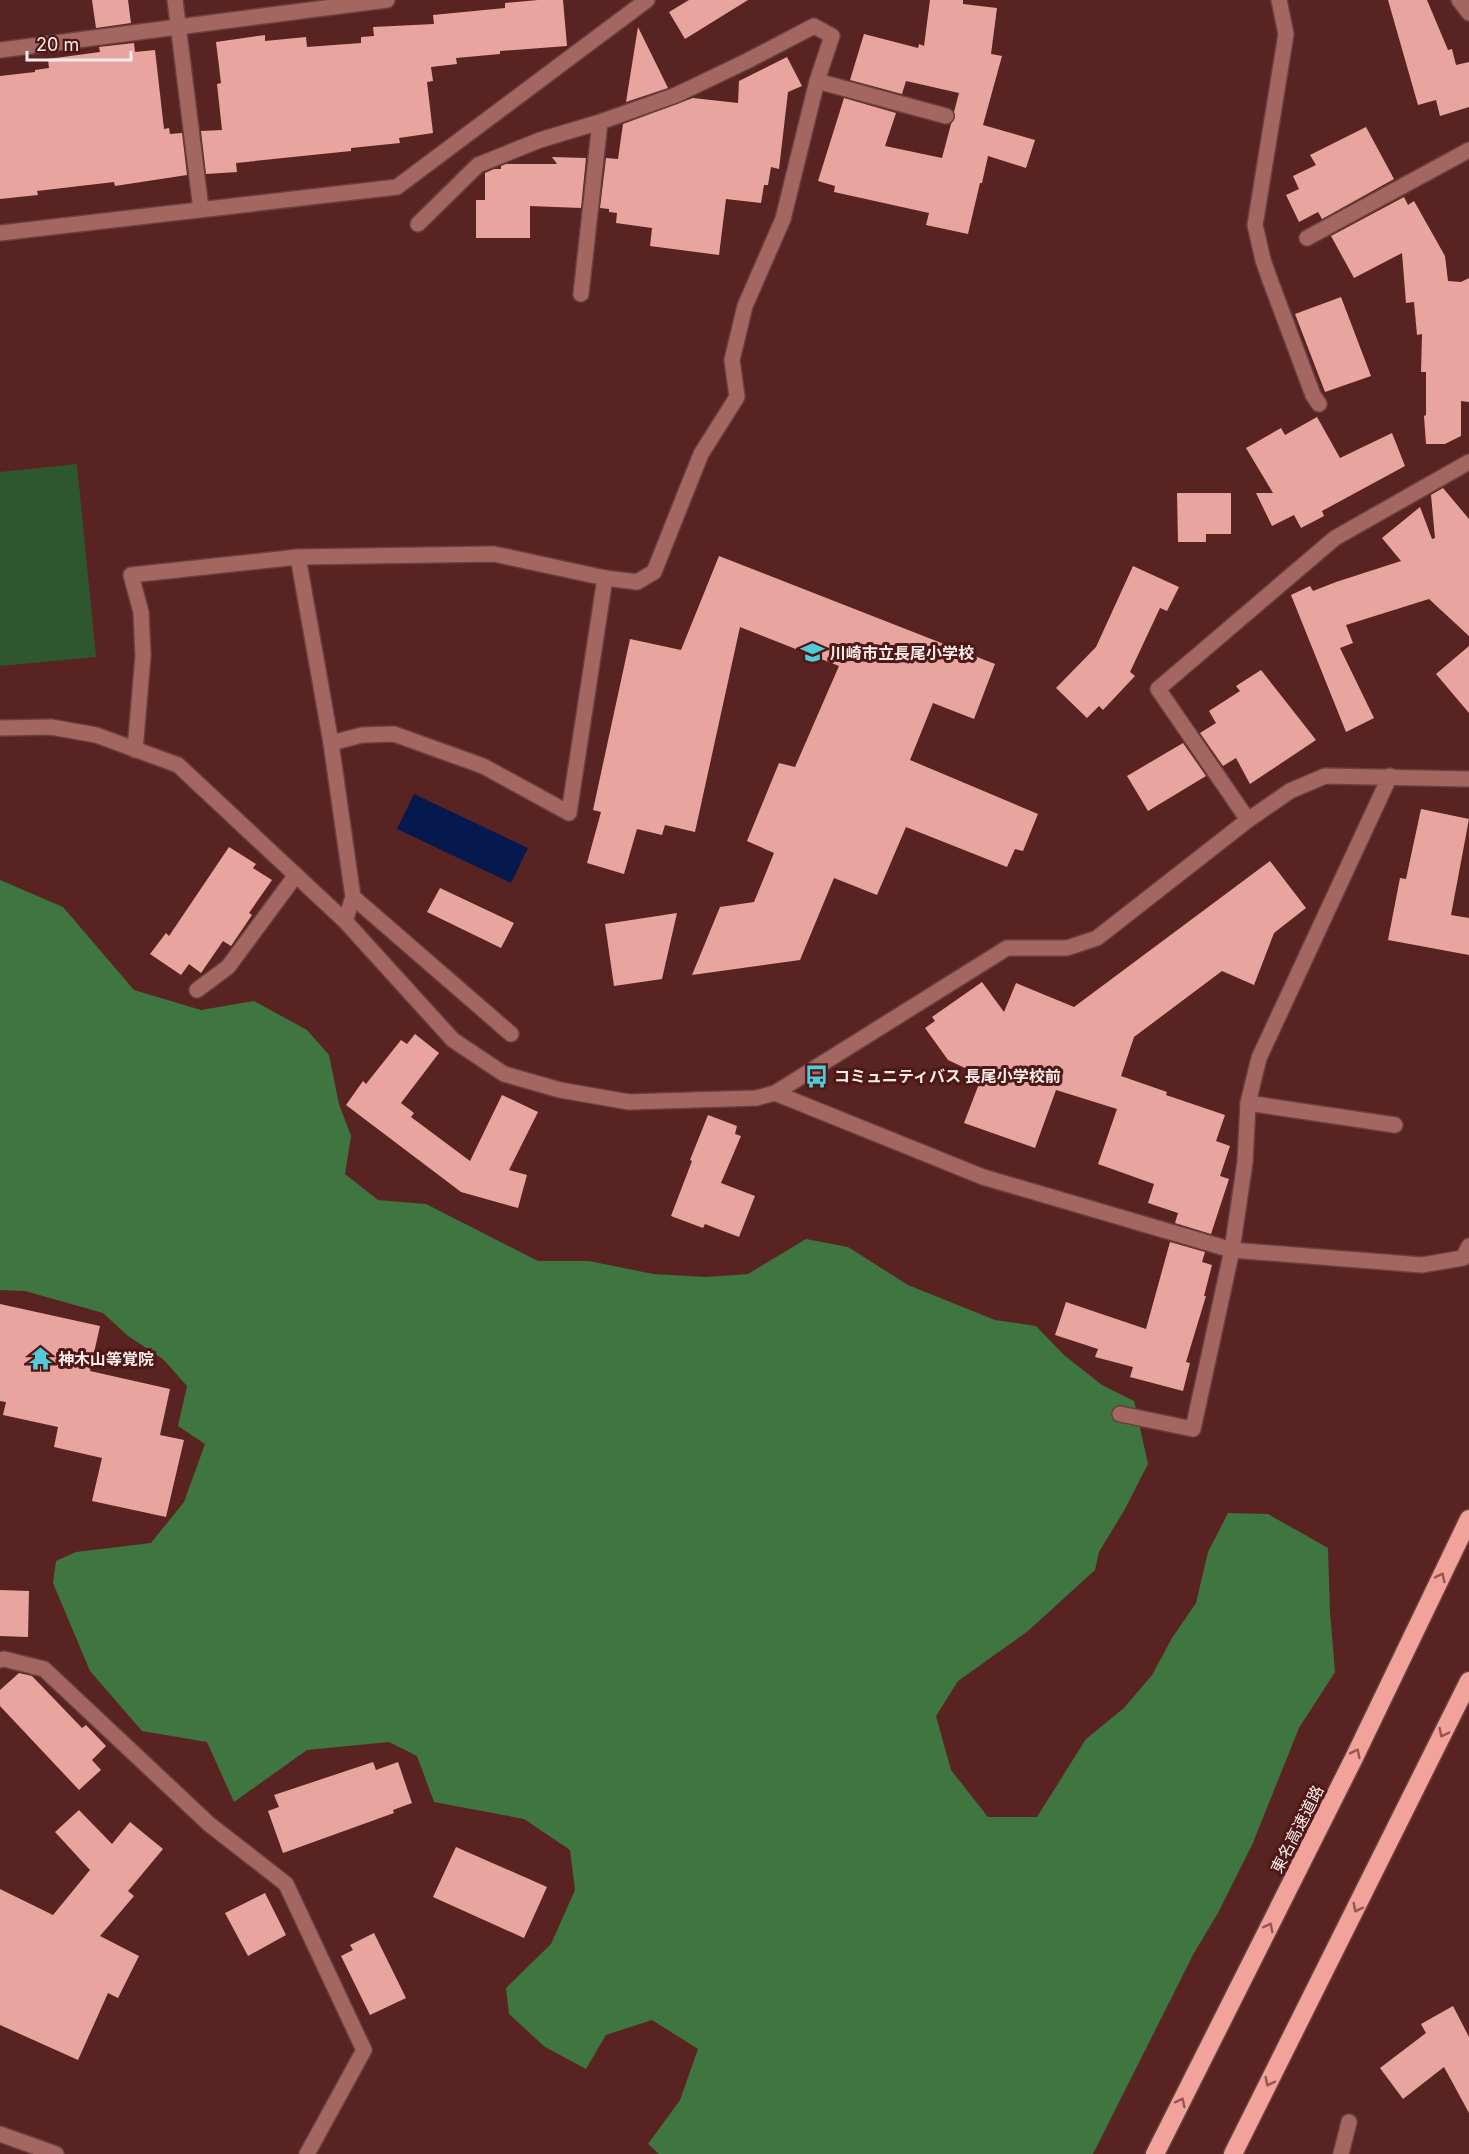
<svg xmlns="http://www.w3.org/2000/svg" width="1469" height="2154" viewBox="0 0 1469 2154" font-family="Inter,'Noto Sans JP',sans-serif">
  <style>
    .green { fill: #2e572f }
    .forest { fill: #3f7540 }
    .water { fill: #06194e }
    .building { fill: #e8a59f }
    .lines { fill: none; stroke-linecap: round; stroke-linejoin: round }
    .lane-casing { stroke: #6a3f3f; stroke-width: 18 }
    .street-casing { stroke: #6a3f3f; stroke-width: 18 }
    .secondary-casing { stroke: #6a3f3f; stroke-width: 18 }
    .highway-casing { stroke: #6a3f3f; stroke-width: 21 }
    .lane { stroke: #a46661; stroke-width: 15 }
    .street { stroke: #a46661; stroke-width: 15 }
    .secondary { stroke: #a46661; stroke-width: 15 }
    .highway { stroke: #f0a29b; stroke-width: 18 }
    .oneway { stroke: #975652 }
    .labels { text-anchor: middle; stroke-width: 6; stroke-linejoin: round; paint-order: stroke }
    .poi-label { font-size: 16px; font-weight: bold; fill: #fbedeb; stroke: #4e1817; text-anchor: start }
    .street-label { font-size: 16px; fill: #fbedeb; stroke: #4e1817 }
  </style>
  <rect width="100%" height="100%" fill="#592321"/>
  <path class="green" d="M77,464L96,657L0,666V472Z"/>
  <path class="forest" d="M0,880L63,907L134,990L201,1010L254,1001L307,1030L329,1055L339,1104L351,1136L345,1174L378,1200L426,1204L538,1261H589L653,1274L706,1277L748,1274L806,1239L848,1247L908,1285L995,1320L1036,1326L1064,1355L1102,1385L1134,1401L1148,1464L1125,1509L1099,1552L1095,1570L1028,1631L958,1681L936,1716L951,1770L988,1817H1037L1086,1739L1124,1708L1152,1675L1172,1638L1196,1603L1208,1552L1228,1513L1268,1514L1328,1548L1330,1612L1335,1672L1299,1728L1252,1845L1218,1913L1194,1953L1093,2154H659L648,2144L680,2100L698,2049L652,2020L606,2035L586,2069L545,2047L509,2014L506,1988L551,1944L575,1890L570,1850L524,1819L434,1802L417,1756L389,1742L307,1750L234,1802L207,1742L142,1731L90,1671L53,1583L56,1561L76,1552L151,1543L184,1502L205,1444L178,1426L187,1386L163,1359L128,1336L103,1313L25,1291L0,1290Z"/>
  <path class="water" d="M414,794L528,848L511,883L397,829Z"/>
  <path class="building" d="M92,0H128L131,23L96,28Z
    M538,0H563L567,46L500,51V54L456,58L457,64L431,67L433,81L427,82L433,133L399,138L400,143L351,148V151L236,163L237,172L206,174L201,131L222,130L217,84L221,83L216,42L265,35V41L306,37L307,47L361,43V37L374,36L373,27L434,24L433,15L505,8V3Z
    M689,0H748L685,39L669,12Z
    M930,0H963V4L997,8L991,54L1002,56L983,125L1035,140L1026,168L988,156L982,183H980L968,234L926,225L929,213L834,192L835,186L818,181L844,98L896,113L885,146L942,158L951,124L955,118L954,112L959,93L906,81L902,94L850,80L864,34L918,48L919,44L924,46Z
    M1388,0H1427L1448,50L1452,49L1456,65L1469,62V107L1440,116L1436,100L1418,105Z
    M638,27L668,88L626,102Z
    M134,43L135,52L155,50L164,129L169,128L170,134L182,133L187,175L115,186L114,182L37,191L38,195L0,199V76L35,72V70L49,68L48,59L100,52L99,47Z
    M787,57L802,86L788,92L779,169L771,167L768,185H764L761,203L726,199L719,255L650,246L652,228L616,223L617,213L609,212V209L600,208L606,158L618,159L623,124L693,98L738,103L739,81Z
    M1366,127L1394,179L1322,219L1318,212L1299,222L1286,195L1299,189L1293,176L1316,165L1310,155Z
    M552,157L586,158L581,208L530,206V238H476V200H485V173L494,169H501V166L506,164H557Z
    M1404,197L1408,205L1414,201L1445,256L1448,281L1461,282L1469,278V402L1461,401V436L1445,444H1426L1424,416L1426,415V372H1421L1422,334L1417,335L1414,302L1406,303L1402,253L1354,278L1331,236Z
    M1341,297L1371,376L1325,392L1295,314Z
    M1317,417L1340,458L1392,433L1405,466L1322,511L1324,516L1301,528L1294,515L1272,526L1256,493H1273L1246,448L1281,428L1285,435Z
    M1443,488L1469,519V636L1429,599L1346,625L1353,643L1340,648L1374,718L1346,732L1291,595L1310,586L1313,591L1336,582L1401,561L1382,538L1420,507L1432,539L1435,538L1431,495Z
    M1177,493H1231V534H1206V542H1178Z
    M719,556L995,664L974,719L933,703L910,760L1038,814L1023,851L1015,849L1007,867L906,827L877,895L834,878L800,960L692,975L720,907L754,902L774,853L747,841L779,763L795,767L839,666L740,627L695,832L665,825L662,835L637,829L624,874L587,863L601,812L593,810L630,639L681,650Z
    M1133,566L1179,587L1167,611L1160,608L1130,672L1135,676L1103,710L1099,706L1087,718L1056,688L1096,647Z
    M1469,646V713L1436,674Z
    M1261,670L1316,740L1250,784L1236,758L1223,766L1200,733L1216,723L1209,711L1240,691L1236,686Z
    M1183,743L1206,776L1148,811L1127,776Z
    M1421,809L1469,819L1451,915L1469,918V955L1388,940L1400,878L1406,879Z
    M229,847L256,864L253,868L272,880L249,913L252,915L231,946L223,941L201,973L189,964L181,975L150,954L166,933L169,936Z
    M1270,861L1306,908L1274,933L1254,985L1222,971L1134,1037L1121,1076L1167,1092L1166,1095L1225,1115L1216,1141L1230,1146L1220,1176L1229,1179L1211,1234L1175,1223L1178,1213L1148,1203L1154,1184L1098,1164L1117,1109L1056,1090L1035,1148L964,1123L982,1076L948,1060L925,1028L935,1021L932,1017L982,982L1004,1012L1016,983L1074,1007Z
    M440,888L514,923L501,948L427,912Z
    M677,913L662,979L614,986L605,924Z
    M415,1034L439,1053L401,1103L414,1113L411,1117L470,1161L502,1095L538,1112L509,1170L527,1175L518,1208L461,1192L346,1105L363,1081L366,1084L401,1040L407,1044Z
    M708,1115L737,1126L735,1134L741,1136L721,1183L755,1196L739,1237L705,1224L703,1228L671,1216L692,1161L690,1160Z
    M1170,1242L1205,1252L1202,1262L1212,1265L1204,1296H1206L1186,1362L1190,1363L1183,1391L1130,1377L1133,1367L1095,1357L1098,1349L1055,1335L1066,1302L1146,1329Z
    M0,1304L100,1326L90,1371L170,1389L160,1435L184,1440L166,1517L92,1501L102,1458L54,1447L58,1427L3,1415L6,1402L0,1401Z
    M0,1590L29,1591L28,1637L0,1636Z
    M19,1673L32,1676L82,1728L86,1725L106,1746L92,1760L101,1770L79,1790L0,1706V1690Z
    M373,1762L376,1770L398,1762L412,1803L393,1810L394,1813L283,1853L268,1811L279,1807L274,1795Z
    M79,1810L112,1844L130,1822L163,1849L128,1891L134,1896L100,1936L139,1956L118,1998L108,1993L78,2060L0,2025V1889L53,1915L90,1870L55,1832Z
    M456,1847L547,1887L524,1938L433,1897Z
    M265,1893L286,1935L248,1956L225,1913Z
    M374,1933L406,1998L370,2015L341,1956L353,1950L350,1945Z
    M1453,2006L1469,2037V2113L1444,2067L1403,2099L1380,2068L1426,2033L1421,2024Z"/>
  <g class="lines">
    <defs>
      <path id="lane" d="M817,81L946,116
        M1307,238L1469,150
        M1270,280L1313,395L1319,404
        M581,294L600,122
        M298,557L331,743
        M135,750L143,656L141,612L131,575L298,557L494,554L605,578L637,582L654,572L701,454L737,397L732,360L745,306L783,219L817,81L832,36L814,26L747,61L676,95L600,122L540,140L478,165L418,224
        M353,897L511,1034
        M197,990L228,967L296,875
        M1248,1103L1395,1125
        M1120,1414L1193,1429L1232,1250
        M1341,2154L1349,2122"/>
      <path id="street" d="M175,0L201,209
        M1459,0L1469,13
        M0,50L387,0
        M0,233L397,187L647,0
        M1270,280L1263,260L1255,225L1286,34L1279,0
        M0,728L51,727L96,735L178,765L345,921L453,1040L504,1074L560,1090L629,1102L756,1098L775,1093L1007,948H1067L1097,938L1248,820L1290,791L1325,776L1469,779
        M1248,820L1158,689L1335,538L1469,462
        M345,921L353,897L331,743L362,735L394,734L483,766L569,813L605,578
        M775,1093L983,1177L1232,1250L1422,1265L1463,1258L1469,1246
        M1232,1250L1245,1162L1248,1103L1259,1058L1390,776
        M0,1660L4,1659L44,1669L209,1824L286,1884L364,2050L307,2154"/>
      <path id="secondary" d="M0,2134L56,2154"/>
      <path id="highway" d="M1155,2154L1354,1758L1469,1519
        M1233,2154L1469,1681"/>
    </defs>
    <use href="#lane" class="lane-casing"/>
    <use href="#street" class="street-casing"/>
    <use href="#secondary" class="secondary-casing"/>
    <use href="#highway" class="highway-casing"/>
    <use href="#lane" class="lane"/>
    <use href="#street" class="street"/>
    <use href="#secondary" class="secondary"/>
    <use href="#highway" class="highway"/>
  </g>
  <defs><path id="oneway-chevron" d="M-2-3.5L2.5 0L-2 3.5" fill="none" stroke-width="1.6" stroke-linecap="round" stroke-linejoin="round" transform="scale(1.5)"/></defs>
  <g class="oneway">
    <use href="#oneway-chevron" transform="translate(1441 1577) rotate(-64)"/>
    <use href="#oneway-chevron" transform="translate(1443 1733) rotate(116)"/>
    <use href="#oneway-chevron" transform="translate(1356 1753) rotate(-64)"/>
    <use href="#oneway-chevron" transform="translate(1357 1908) rotate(117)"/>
    <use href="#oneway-chevron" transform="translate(1269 1927) rotate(-63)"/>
    <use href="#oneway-chevron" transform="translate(1269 2082) rotate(117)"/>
    <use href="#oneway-chevron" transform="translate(1181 2102) rotate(-63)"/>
  </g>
  <defs>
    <symbol id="school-bare" viewBox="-9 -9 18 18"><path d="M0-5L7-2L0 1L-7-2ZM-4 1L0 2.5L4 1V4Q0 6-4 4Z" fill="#52cbd8" stroke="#4e1817" stroke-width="2.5" paint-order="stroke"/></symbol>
    <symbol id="bus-bare" viewBox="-9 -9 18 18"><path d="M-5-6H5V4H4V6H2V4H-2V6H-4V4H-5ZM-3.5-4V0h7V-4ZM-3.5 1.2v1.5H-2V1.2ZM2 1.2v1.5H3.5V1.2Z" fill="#52cbd8" stroke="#4e1817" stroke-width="2.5" paint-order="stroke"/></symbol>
    <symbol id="temple-bare" viewBox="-9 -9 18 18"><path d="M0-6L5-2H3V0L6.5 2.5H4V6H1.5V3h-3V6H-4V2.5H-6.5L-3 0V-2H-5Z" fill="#52cbd8" stroke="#4e1817" stroke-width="2.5" paint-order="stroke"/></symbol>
  </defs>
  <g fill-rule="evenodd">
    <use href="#school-bare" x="796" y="636" width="33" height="33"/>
    <use href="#bus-bare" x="800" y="1060" width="33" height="33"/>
    <use href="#temple-bare" x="24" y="1342" width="33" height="33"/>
  </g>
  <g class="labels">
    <g class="poi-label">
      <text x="830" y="659">川崎市立長尾小学校</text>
      <text x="834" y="1082">コミュニティバス 長尾小学校前</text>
      <text x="58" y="1365">神木山等覚院</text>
    </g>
    <g class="street-label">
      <text transform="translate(1297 1829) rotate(-63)" y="6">東名高速道路</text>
    </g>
  </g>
  <path d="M27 51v9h104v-9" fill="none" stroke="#fbedeb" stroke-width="3"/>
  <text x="36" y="51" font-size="18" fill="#fbedeb" stroke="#4e1817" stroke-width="4.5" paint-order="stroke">20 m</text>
</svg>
